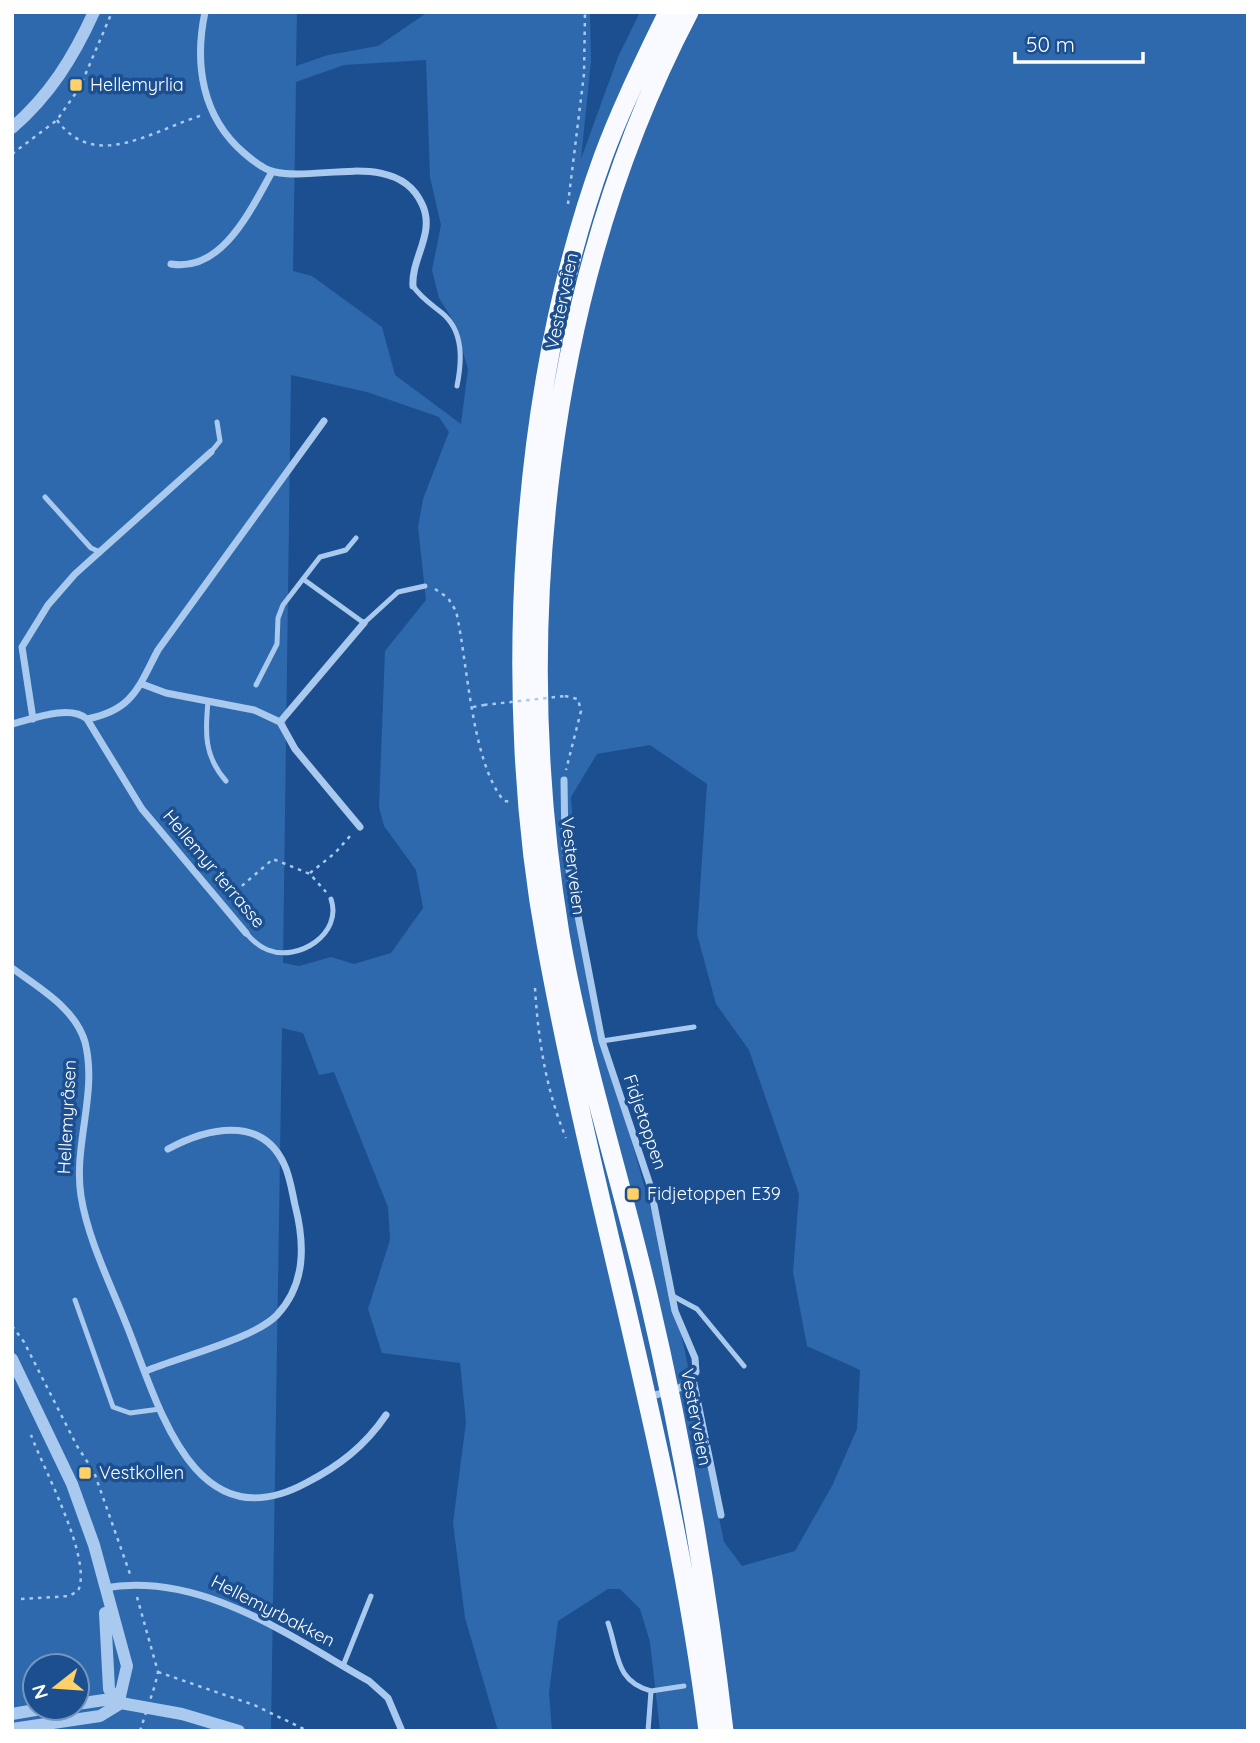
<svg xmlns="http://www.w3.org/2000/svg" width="1260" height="1743" viewBox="0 0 1260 1743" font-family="Quicksand,sans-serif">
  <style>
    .green { fill: #2e69ad; fill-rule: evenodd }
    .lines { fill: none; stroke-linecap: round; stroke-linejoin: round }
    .path { stroke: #a9c9ee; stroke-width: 2.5; stroke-dasharray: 3.5 5; stroke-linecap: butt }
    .service { stroke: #a9c9ee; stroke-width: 5 }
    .minor { stroke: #a9c9ee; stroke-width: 7 }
    .tertiary { stroke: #a9c9ee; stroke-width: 12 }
    .trunk { stroke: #f8faff; stroke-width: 19 }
    .path-bridge { stroke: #a9c9ee; stroke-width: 2.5; stroke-dasharray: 3.5 5; stroke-linecap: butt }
    .poi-dot { fill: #ffd166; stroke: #1b4f8f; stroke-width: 2.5 }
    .labels { text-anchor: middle; stroke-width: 7; stroke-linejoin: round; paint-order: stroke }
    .poi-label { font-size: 18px; fill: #fff; stroke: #1b4f8f; text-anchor: start }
    .street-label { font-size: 18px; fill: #fff; stroke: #1b4f8f }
  </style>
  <rect width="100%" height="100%" fill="#1b4f8f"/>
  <path class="green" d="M12,12H297L296,66L328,55L378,46L428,12H590L591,61L581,159L618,57L640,12H1248V1731H660L650,1642L640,1609L620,1589H608L558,1621L549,1693L552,1731H498L465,1618L453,1523L466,1422L460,1363L382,1353L368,1309L390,1240L388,1207L334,1072L319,1075L303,1033L282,1028L271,1731H12ZM426,60L430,177L441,225L432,270L439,298L454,322L468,369L461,424L395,375L382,327L312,276L293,271L296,82L344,65ZM291,375L367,392L439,417L449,432L423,499L418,527L426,600L385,651L379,807L384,826L416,870L423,908L391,953L354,964L331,957L299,966L283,963ZM650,745L707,784L697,934L716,1004L749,1050L799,1194L793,1272L807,1346L860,1370L857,1429L832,1486L795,1551L742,1566L724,1542L669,1274L616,1085L594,990L577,897L571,797L597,754ZM35,1666H77V1708H35Z"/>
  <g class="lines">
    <path class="path" d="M57,120C95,173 155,129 203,115
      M12,154L57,120L80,87L112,12
      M568,204L584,74L585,12
      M435,589L448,598L456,611C468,663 471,761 504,801L511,802
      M565,696L578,699L581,711L566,770
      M473,707L484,705
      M310,873L335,853L351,835
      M229,897L273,859L310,874L326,892
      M535,988C538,1039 546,1090 566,1138
      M12,1326L24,1342L77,1446L94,1472L130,1574
      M137,1597L158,1672L155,1685
      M21,1599L69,1596L78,1591C93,1560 44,1470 31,1435
      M158,1672L254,1705L308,1731"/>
    <path class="service" d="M413,286C421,298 431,304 442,313C464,331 462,361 457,386
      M211,452L220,441L217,422
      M45,497L91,548L100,552
      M303,579L364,623L398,592L425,586
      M256,685L277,644L278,618L283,605L320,557L346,550L356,538
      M208,702C205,733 204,756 226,781
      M246,933C252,940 259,947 268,950C298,962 343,934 331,899
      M602,1041L694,1027
      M671,1295L697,1309L744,1366
      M75,1300L113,1407L130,1413L160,1409
      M608,1623C619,1655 615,1681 651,1691
      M343,1666L371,1596
      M648,1731L651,1691L684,1686"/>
    <path class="minor" d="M205,12C194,64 202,117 244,153C252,160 264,170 275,172C318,182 397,149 422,204C436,233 411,258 413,286
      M171,264C222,273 251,209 272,172
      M142,684L166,693L254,710L280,722L295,749L360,827
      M33,719L22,647L48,605L75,574L211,452
      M87,719L142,809L246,933
      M280,722L364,623
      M12,724C32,719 70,704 87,719C133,710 138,688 158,650L324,421
      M564,780L565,848L602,1041L650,1185L675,1311L695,1358L696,1372L689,1383L675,1390L647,1397
      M12,968C39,988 75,1008 85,1042C98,1093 73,1145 81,1196C88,1240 111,1285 127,1326C158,1403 193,1544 306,1483C339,1466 365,1446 386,1415
      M146,1371C179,1357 254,1339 277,1315C306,1284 305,1244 295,1205C292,1192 290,1176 284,1164C261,1114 205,1129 168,1149
      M693,1379L721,1515
      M104,1588C201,1571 289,1636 369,1681L388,1698L402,1731"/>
    <path class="tertiary" d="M12,128C50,95 73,58 94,12
      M12,1359L72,1484L94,1545L127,1666L118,1705
      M105,1613L109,1689L118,1705
      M77,1704L104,1700L182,1714L239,1731
      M12,1714L47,1708
      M12,1729L100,1716L118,1705"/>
    <path class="trunk" d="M668,12C645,60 621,108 603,157C518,391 501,699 546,943C594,1207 675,1464 708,1731
      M689,12C545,287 510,630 560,934C581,1057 620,1175 648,1295C682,1439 707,1584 724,1731"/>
    <path class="path-bridge" d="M484,705L565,696
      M140,1731L155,1685"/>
  </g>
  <g class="poi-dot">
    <rect x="69" y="78" width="14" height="14" rx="3.5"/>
    <rect x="626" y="1187" width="14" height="14" rx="3.5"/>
    <rect x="78" y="1466" width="14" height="14" rx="3.5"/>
  </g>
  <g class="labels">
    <g class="poi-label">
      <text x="90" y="91">Hellemyrlia</text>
      <text x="647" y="1200">Fidjetoppen E39</text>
      <text x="99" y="1479">Vestkollen</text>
    </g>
    <g class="street-label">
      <text transform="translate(562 301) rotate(-78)" y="6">Vesterveien</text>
      <text transform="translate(573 866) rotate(83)" y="6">Vesterveien</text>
      <text transform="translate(214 869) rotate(50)" y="6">Hellemyr terrasse</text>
      <text transform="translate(67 1117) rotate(-87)" y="6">Hellemyråsen</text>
      <text transform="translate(645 1122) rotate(71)" y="6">Fidjetoppen</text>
      <text transform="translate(696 1417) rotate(79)" y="6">Vesterveien</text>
      <text transform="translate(273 1611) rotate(27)" y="6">Hellemyrbakken</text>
    </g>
  </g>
  <rect width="1260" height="1743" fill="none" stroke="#ffffff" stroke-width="28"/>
  <g transform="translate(56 1687) rotate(253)"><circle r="33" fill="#1b4f8f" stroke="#7695bc" stroke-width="2"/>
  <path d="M0-5L12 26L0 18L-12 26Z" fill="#ffd166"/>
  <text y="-10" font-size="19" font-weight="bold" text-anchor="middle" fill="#ffffff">N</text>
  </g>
  <path d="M1015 52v10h128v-10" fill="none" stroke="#ffffff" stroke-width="3.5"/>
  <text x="1026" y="52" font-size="21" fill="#ffffff" stroke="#1b4f8f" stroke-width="5" paint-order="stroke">50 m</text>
</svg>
